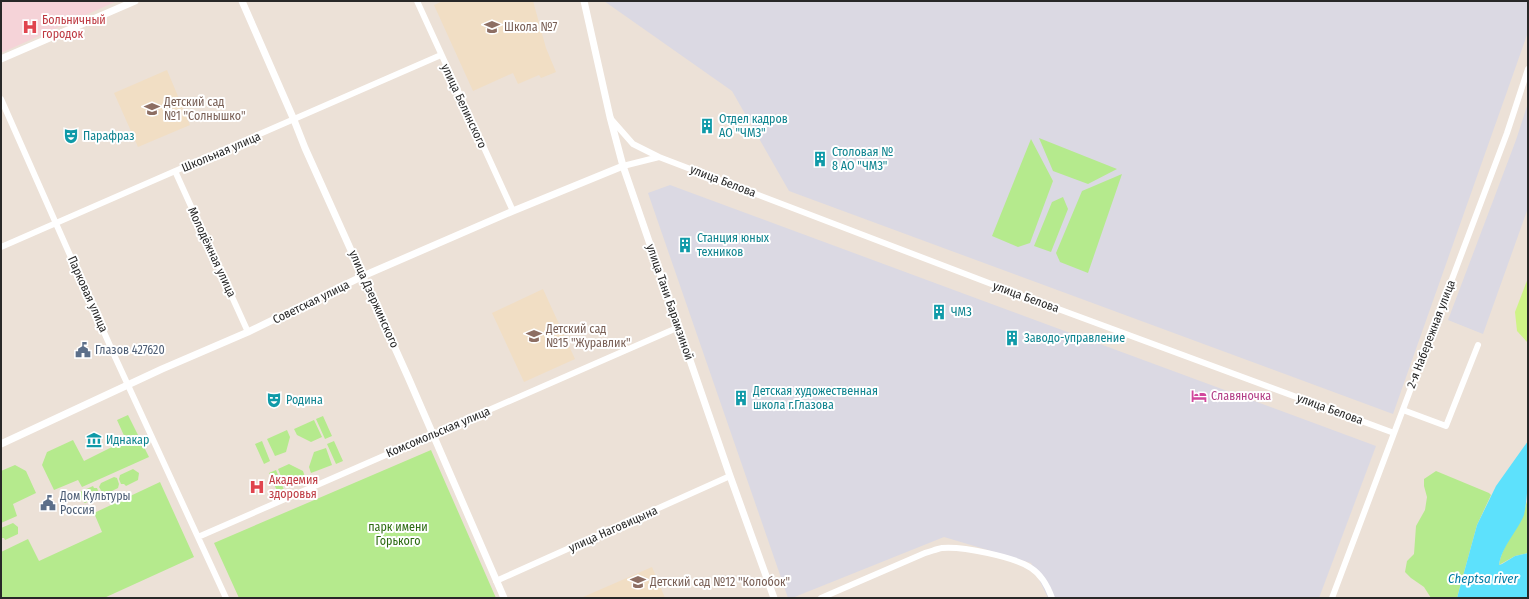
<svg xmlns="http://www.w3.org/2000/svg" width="1529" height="599" viewBox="0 0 1529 599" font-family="'Fira Sans Condensed',sans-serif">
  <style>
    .industrial { fill: #dbd9e3 }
    .education { fill: #f1dec4 }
    .medical { fill: #f5d3d8 }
    .green { fill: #b5ea8d }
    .pitch { fill: #cff387 }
    .water { fill: #5de1fc }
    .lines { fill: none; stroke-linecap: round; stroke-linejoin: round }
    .minor { stroke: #fff; stroke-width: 6 }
    .tertiary { stroke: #fff; stroke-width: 7 }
    .labels { text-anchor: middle; stroke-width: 4; stroke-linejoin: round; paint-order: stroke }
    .health-label { font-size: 12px; fill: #be3a42; stroke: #fff; text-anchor: start }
    .education-label { font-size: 12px; fill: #785e54; stroke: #fff; text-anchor: start }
    .street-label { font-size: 12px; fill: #282828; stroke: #fff }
    .culture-label { font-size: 12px; fill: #0d838f; stroke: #fff; text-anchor: start }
    .service-label { font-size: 12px; fill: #4e5e75; stroke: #fff; text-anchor: start }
    .hotel-label { font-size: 12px; fill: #b23c85; stroke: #fff; text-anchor: start }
    .park-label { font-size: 12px; fill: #2d6b11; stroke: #fff }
    .water-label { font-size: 13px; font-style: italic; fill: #007ba4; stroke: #fff }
  </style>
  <rect width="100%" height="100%" fill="#ece1d7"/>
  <path class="industrial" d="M604,1H1528V32L1393,414L789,191L732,91Z
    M1528,103V208L1483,334L1448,320L1516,140Z
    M670,185L1376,446L1319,598H1048L1031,563L944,537L792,598H788L648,193Z"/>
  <path class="education" d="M443,1H533L546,48L556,72L541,78L539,75L518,84L513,73L473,91L434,5Z
    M167,70L190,125L138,147L114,93Z
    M543,289L575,359L524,382L492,313Z
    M652,567L665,598H583V597Z"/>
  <path class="medical" d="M1,1H117L1,53Z"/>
  <path class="green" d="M1039,138L1117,169L1088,184L1053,171Z
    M1031,139L1053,181L1030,243L1018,247L992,236Z
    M1122,174L1088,273L1060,262L1056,253L1082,191Z
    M1063,197L1068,209L1051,252L1034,246L1052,202Z
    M128,415L149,457L82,487L78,480L54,490L42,465L47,452L73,440L84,461L126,440L117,420Z
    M323,416L332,436L325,439L316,419Z
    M314,420L322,437L311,442L297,435L294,429Z
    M287,430L290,437L286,452L275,456L267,439Z
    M262,441L270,461L264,464L255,444Z
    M334,441L343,461L336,464L327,444Z
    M326,448L332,465L311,473L309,467L314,452Z
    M431,450L496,598H239L214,543Z
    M289,464L303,471L305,477L285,486L278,469Z
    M15,465L26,471L36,493L13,504L17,516L1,523V471Z
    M133,469L139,473L138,480L126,486L124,484H121L119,479L120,475Z
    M276,470L284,490L278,493L269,473Z
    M1436,471L1489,493L1491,495L1477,525L1457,598H1431L1424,587L1411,578L1405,572L1407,561L1414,554L1416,526L1425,510L1427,497L1424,486V479Z
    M114,477L117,478L119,484L118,488L106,494L104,492H102L99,487L101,483Z
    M160,482L194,557L104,598H1V552L28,539L39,561L102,532L94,513Z
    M93,486L94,488H97L99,493L98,497L85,503L80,499V492Z
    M1528,499V553L1515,556L1499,565C1501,548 1514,533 1522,517C1525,512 1525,505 1528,499Z
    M13,523L18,527V534L5,540L4,538H1V528Z"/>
  <path class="pitch" d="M1528,278V343L1517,331L1515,312Z"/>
  <path class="water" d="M1528,441C1528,464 1529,492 1524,515C1517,532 1502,546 1499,565L1502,564L1515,556L1528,553V598H1457L1477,525L1496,486Z"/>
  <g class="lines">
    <path class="minor" d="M417,1L513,211
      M1,99L115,357L226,598
      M611,119L633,144L659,157
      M623,166L659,157L1015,293L1394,433
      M175,171L248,332
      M1,247L441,55
      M1403,410L1446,426L1478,345
      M198,537C358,466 519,398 679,327
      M496,581L730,476
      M821,598L925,553C930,552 936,549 942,548C962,546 1015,557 1031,568C1042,575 1048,587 1052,598
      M1332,598L1507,133L1528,69"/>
    <path class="tertiary" d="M242,1L294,120L305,148L408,377L504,598
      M584,1L610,117L623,166L730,476L774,598
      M1,59L135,1
      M1,444L162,369L248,332L363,276L513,211L623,166"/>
  </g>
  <defs>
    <symbol id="hospital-bare" viewBox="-9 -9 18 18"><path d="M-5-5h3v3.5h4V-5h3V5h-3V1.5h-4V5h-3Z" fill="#e0444e" stroke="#fff" stroke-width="2.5" paint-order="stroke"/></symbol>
    <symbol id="school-bare" viewBox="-9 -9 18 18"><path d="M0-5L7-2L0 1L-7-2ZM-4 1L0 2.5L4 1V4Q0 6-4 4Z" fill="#8d6e63" stroke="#fff" stroke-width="2.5" paint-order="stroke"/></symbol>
    <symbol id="building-bare" viewBox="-9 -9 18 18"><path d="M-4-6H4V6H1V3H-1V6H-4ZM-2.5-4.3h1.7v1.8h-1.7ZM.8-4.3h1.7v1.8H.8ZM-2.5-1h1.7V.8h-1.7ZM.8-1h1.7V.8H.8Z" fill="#0f9aa8" stroke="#fff" stroke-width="2.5" paint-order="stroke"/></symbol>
    <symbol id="theatre-bare" viewBox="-9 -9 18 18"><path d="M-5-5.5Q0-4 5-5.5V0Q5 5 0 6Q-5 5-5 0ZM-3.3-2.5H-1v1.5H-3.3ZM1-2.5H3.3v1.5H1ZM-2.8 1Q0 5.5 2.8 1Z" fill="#0f9aa8" stroke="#fff" stroke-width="2.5" paint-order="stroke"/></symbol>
    <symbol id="civic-bare" viewBox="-9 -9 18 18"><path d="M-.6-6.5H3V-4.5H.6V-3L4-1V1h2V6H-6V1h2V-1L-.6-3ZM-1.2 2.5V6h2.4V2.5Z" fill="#5c6f8a" stroke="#fff" stroke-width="2.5" paint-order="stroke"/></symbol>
    <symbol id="hotel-bare" viewBox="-9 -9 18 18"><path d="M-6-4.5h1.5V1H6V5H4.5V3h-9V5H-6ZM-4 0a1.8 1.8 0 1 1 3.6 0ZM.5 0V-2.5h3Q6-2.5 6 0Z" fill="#d1479c" stroke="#fff" stroke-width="2.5" paint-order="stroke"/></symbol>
    <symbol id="museum-bare" viewBox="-9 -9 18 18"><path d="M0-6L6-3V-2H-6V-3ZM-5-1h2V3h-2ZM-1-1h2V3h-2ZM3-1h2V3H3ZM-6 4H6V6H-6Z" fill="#0f9aa8" stroke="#fff" stroke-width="2.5" paint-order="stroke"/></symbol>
  </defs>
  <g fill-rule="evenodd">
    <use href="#hospital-bare" x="19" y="16" width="22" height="22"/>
    <use href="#school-bare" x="481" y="16" width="22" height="22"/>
    <use href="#school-bare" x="141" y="98" width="22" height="22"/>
    <use href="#building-bare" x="696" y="115" width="22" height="22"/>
    <use href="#theatre-bare" x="60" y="125" width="22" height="22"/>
    <use href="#building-bare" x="809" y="148" width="22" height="22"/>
    <use href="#building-bare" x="674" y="234" width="22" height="22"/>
    <use href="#building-bare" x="928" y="301" width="22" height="22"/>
    <use href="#school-bare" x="523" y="325" width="22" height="22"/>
    <use href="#building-bare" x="1001" y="327" width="22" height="22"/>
    <use href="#civic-bare" x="72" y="339" width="22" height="22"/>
    <use href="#hotel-bare" x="1188" y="385" width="22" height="22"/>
    <use href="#building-bare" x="730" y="387" width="22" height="22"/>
    <use href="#theatre-bare" x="263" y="389" width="22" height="22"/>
    <use href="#museum-bare" x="83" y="429" width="22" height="22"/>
    <use href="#hospital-bare" x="246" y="476" width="22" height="22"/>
    <use href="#civic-bare" x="37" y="492" width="22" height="22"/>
    <use href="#school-bare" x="627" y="571" width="22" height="22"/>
  </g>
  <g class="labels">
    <g class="health-label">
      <text x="42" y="24">Больничный<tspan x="42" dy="14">городок</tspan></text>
      <text x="269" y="484">Академия<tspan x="269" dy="14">здоровья</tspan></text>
    </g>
    <g class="education-label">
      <text x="504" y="31">Школа №7</text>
      <text x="164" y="106">Детский сад<tspan x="164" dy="14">№1 "Солнышко"</tspan></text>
      <text x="546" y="333">Детский сад<tspan x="546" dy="14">№15 "Журавлик"</tspan></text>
      <text x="650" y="586">Детский сад №12 "Колобок"</text>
    </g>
    <g class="street-label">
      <text transform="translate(464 106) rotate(65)" y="4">улица Белинского</text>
      <text transform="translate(221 152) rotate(-23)" y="4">Школьная улица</text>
      <text transform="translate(723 181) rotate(21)" y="4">улица Белова</text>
      <text transform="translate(212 252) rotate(65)" y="4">Молодёжная улица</text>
      <text transform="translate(88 294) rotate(66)" y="4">Парковая улица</text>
      <text transform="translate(1026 297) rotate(20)" y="4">улица Белова</text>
      <text transform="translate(374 299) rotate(66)" y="4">улица Дзержинского</text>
      <text transform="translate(311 302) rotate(-26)" y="4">Советская улица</text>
      <text transform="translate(670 302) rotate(71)" y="4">улица Тани Барамзиной</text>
      <text transform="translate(1431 334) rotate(-69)" y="4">2-я Набережная улица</text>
      <text transform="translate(1330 409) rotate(20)" y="4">улица Белова</text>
      <text transform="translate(438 432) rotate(-23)" y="4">Комсомольская улица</text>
      <text transform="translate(613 529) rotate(-24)" y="4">улица Наговицына</text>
    </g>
    <g class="culture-label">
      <text x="719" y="123">Отдел кадров<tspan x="719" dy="14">АО "ЧМЗ"</tspan></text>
      <text x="83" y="140">Парафраз</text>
      <text x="832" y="156">Столовая №<tspan x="832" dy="14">8 АО "ЧМЗ"</tspan></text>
      <text x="697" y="242">Станция юных<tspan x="697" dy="14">техников</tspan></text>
      <text x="951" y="316">ЧМЗ</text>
      <text x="1024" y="342">Заводо-управление</text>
      <text x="753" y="395">Детская художественная<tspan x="753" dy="14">школа г.Глазова</tspan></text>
      <text x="286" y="404">Родина</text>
      <text x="106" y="444">Иднакар</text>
    </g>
    <g class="service-label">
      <text x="95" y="354">Глазов 427620</text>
      <text x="60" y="500">Дом Культуры<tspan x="60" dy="14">Россия</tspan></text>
    </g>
    <g class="hotel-label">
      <text x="1211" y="400">Славяночка</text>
    </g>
    <g class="park-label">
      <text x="398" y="531">парк имени<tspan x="398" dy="14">Горького</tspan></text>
    </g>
    <g class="water-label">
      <text x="1483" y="583">Cheptsa river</text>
    </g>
  </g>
  <rect width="1529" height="599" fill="none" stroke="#282828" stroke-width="4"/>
</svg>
